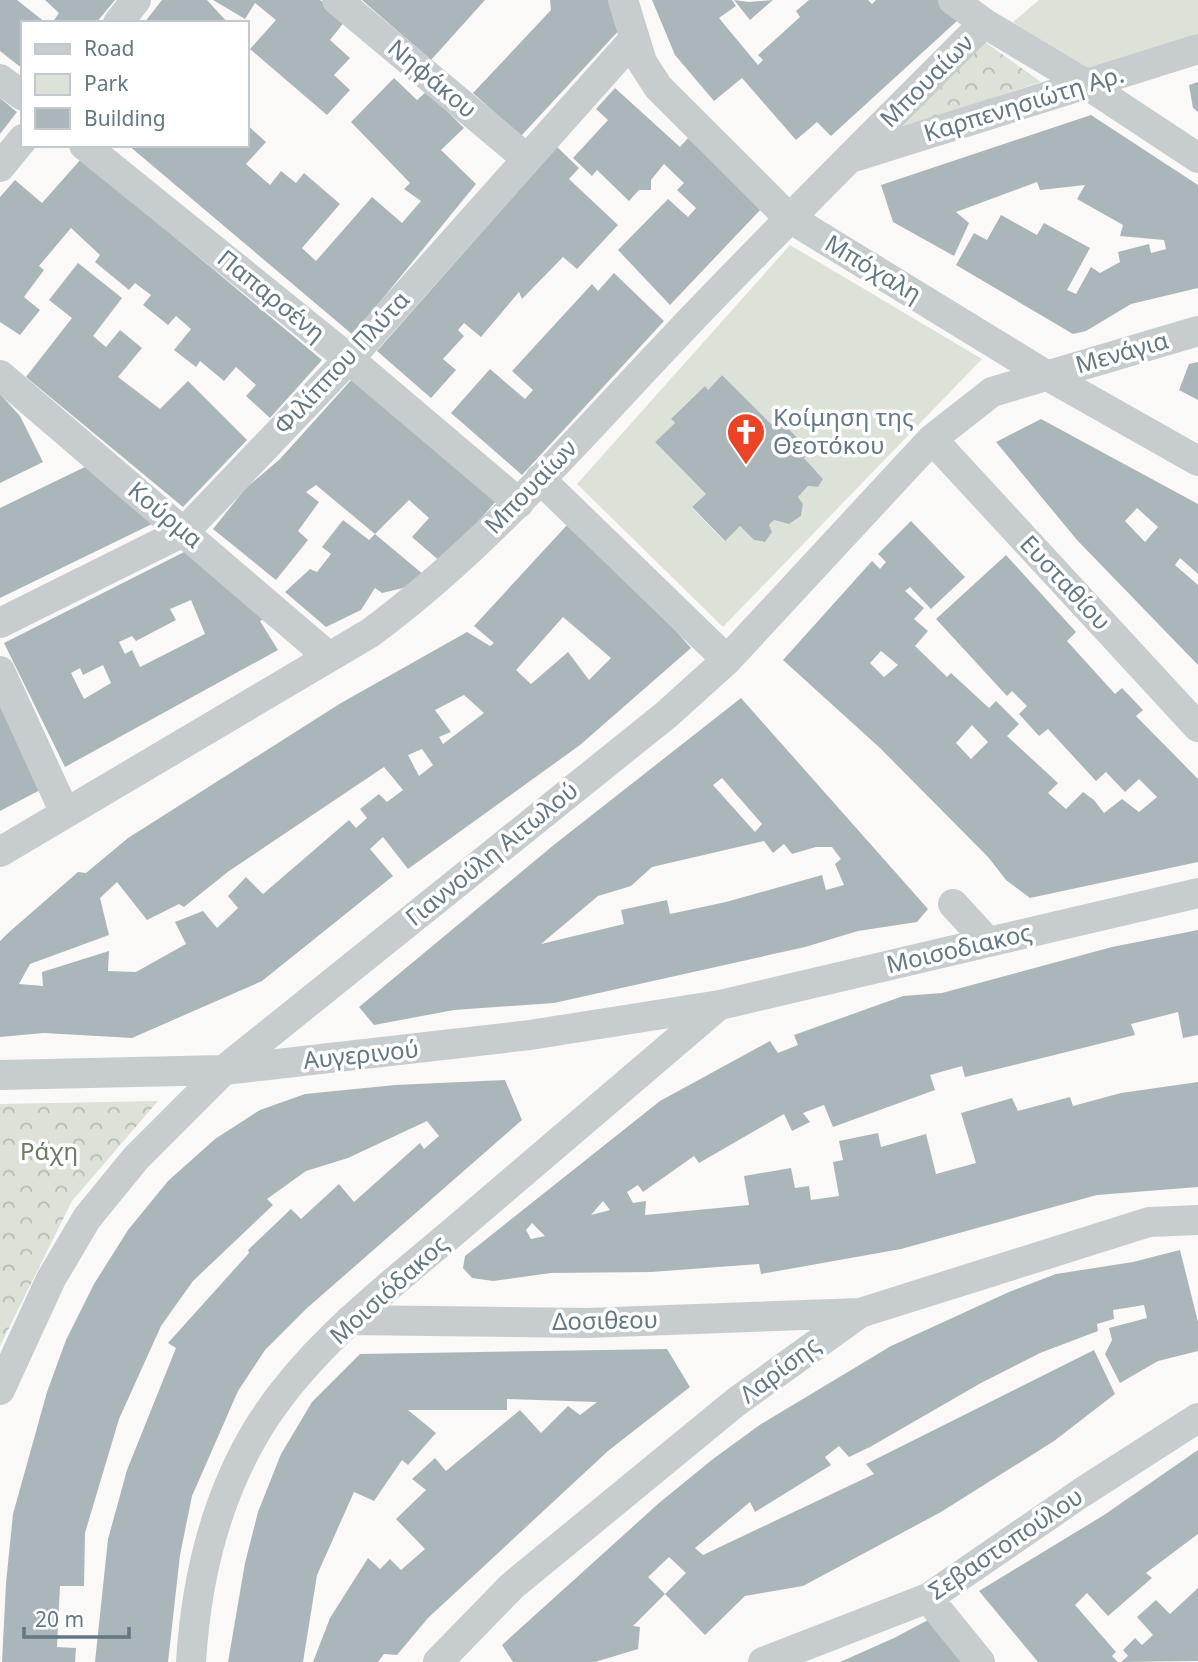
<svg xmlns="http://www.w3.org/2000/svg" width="1198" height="1662" viewBox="0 0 1198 1662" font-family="'Noto Sans',sans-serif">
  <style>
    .green { fill: #dce2d8; fill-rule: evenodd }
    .forest { fill: url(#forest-crowns) }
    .building { fill: #abb6bb; fill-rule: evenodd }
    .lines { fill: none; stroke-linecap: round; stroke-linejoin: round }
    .minor { stroke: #c7cccf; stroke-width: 30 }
    .labels { text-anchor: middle; stroke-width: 7; stroke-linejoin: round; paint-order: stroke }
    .street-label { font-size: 24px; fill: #637884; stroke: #fff }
    .poi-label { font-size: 24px; fill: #637884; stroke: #fff; text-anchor: start }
    .park-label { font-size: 24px; fill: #697b62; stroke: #fff }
  </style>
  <defs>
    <pattern id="forest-crowns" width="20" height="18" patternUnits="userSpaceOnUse" patternTransform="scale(1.75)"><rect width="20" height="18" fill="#dce2d8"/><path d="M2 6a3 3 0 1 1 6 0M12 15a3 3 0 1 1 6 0" fill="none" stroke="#b6bcb5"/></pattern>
  </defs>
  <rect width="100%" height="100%" fill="#faf9f7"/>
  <path class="green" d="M1039,0H1198V35L1083,74L1013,22Z
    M790,245L982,359L723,627L577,484ZM722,375L771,424L778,418L810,451L804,458L823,479L818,487L808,486L798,497L803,504L801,516L789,524L774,520L769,525L772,532L765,542L754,540L740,526L724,541L692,508L706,494L655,442L675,423L672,420L705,387L708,390Z"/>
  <path class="forest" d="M985,42L1041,82L901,128Z
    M158,1101L72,1201L0,1346V1104Z"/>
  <path class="building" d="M0,0H17L46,23H23V69L0,51Z
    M45,0H115L96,23H52L59,13Z
    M162,0H207L228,23H144Z
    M213,0H320L345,21L330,40L350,58L334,75L350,90L327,115L250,49L276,20L255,3L245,19Z
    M362,0H485L431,60Z
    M550,0H616L623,26L521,136L473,93L551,10Z
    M652,0H732L736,6L719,18L758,65L763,60L758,55L800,17L796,11L809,0H868L872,4L876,0H940L958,20L831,136L817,122L796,140L742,78L714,101L675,55Z
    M734,0L749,2L773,0L750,20Z
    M394,78L417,100L427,91L464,128L441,150L476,184L353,335L128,145H247V125L266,142L246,164L270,185L281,171L296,183L304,173L340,204L302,248L316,261L372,197L402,223L421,201L404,189L410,183L351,122Z
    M1198,82V112L1193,108L1189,85Z
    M615,88L680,147L688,138L763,207L670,305L618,250L668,199L688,217L696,208L677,190L684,183L664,164L651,180V190H639L629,201L597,170L592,176L573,158L608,120L596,109Z
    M0,98L17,112L0,134Z
    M1091,115L1198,185V288L1131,304L1086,331L1073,334L956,265L974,233L987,240L1001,215L1037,235L1044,223L1090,248L1067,290L1076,294L1091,267L1100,273L1120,262L1118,252L1149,244L1151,253L1166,249L1164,240L1120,236L1123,225L1077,199L1085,185L1040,190L1037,182L956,212L969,223L954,256L893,222L881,185Z
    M557,147L579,168L569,179L618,225L577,269L563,257L522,299L519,292L481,337L464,323L458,330L464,336L443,359L456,370L431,398L377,351Z
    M81,159L322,360L270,418L246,396L256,385L236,367L224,381L200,361L196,367L174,350L191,329L176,316L168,325L143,305L151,295L135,283L129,290L95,262L100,255L71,228L39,266L44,270L24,297L40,310L20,335L0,322V197L15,180L42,203Z
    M78,263L122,298L93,336L106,347L120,330L142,348L118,377L160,409L188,381L247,440L183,507L26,377L72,318L49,300Z
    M614,273L664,321L522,475L451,413L490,369L525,399L533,390L512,371L592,284L598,291Z
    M1198,362V400L1179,390L1189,364Z
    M722,375L771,424L778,418L811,452L804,458L823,479L818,487L808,486L798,497L803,504L801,516L789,524L774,520L769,525L772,532L765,542L754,540L740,526L725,541L692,507L706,494L655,442L675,423L671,419L705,386L708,390Z
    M352,379L496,501L442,563L412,537L429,518L409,500L375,534L316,485L306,492L319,502L298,531L308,540L276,580L213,529L245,489L280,459Z
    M0,394L20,416L43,462L0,483Z
    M1041,419L1198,504V574L1180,558L1175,565L1198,585V665L1077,540L996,442ZM1137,508L1158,527L1145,542L1125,521Z
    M91,464L154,523L0,598V508Z
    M343,520L369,540L375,534L424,575L403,588L382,593L375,588L361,610L326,627L285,592L310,569L317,572L331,554L322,547Z
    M911,521L965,577L931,609L910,587L905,591L924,608L914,619L928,631L915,646L947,677L951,673L989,708L996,701L1019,724L1007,736L1058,783L1048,793L1066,809L1083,792L1094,800L1104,813L1122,799L1139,812L1157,797L1139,779L1125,792L1106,772L1096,781L1048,729L1039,736L1019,714L1027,706L1012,691L1007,696L936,619L1006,555L1076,632L1067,641L1115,694L1122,688L1143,710L1136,716L1198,779V862L1030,898L1006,880L988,857L880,748L783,660L872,561L880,569L886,562L878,554ZM881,651L898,665L884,677L870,663ZM972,725L988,742L971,759L956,743Z
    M568,524L660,613L691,648L580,745L408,869L383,837L370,849L393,876L262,981L132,1038L44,1033L0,1037V941L7,934L78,872L86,873L128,838L341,703L467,632L490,646L494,643L474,626ZM563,617L611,658L589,680L568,652L531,684L516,670ZM464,695L484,713L443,744L439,737L451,732L435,710ZM422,749L433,765L419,776L408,755ZM384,767L403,790L387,802L379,794L360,809L367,818L356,828L349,820L263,894L246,877L228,896L238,908L217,928L203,911L175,922L186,944L136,972L108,971L109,951L42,972L43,986L19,984L30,964L109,935L100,898L117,882L147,920L179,904L184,907L229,871Z
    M192,548L269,616L260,621L278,650L65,767L4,643ZM191,600L205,634L140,667L132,650L125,654L119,642L132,636L136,641L176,620L170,609ZM103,665L111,683L84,699L71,673L80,668L83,675Z
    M0,697L44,788L0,811Z
    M741,698L928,909L917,922L858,931L805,947L554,1003L454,1010L374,1025L359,1007L555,844ZM722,778L762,824L755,832L713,785ZM764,841L773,853L784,844L792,854L816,847H832L841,859L835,864L844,885L826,890L822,875L726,902L670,914L667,900L621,910L624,924L541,944L598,896L631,886L652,867Z
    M1198,930V1035L1183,1038L1178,1012L1131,1024L1135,1035L965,1077L962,1066L930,1075L935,1090L833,1127L824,1105L803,1113L810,1122L792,1131L784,1114L699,1163L694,1156L643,1192L638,1185L627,1192L633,1203L646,1201L645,1215L749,1205L744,1176L791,1168L795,1188L809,1186L811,1200L839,1196L833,1162L843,1160L839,1141L878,1133L881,1147L926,1134L936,1174L976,1163L961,1113L1012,1098L1018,1111L1070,1097L1073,1106L1121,1093L1198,1082V1187L1097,1195L901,1249L761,1274L759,1264L651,1272L551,1273L493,1281L472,1278L463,1268L465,1256L660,1101L770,1041L778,1053L798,1045L794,1035L903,996L942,993L1112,947ZM603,1201L610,1210L591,1215ZM532,1223L545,1236L531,1239L526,1230Z
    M505,1080L522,1120L306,1309L265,1350L238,1391L192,1496L180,1555L168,1662H95L108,1539L127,1470L176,1348L168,1343L249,1253L248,1250L291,1209L301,1219L339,1184L354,1202L420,1143L424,1149L439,1136L427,1121L348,1158L306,1171L267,1199L273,1205L193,1281L161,1326L119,1419L85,1533L84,1586H60L57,1647L76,1648L75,1662H2L6,1583L13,1514L47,1392L66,1340L94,1284L128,1230L168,1181L215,1139L260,1110L305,1094L395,1085Z
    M1180,1250L1198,1322V1351L1158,1361L1120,1383L1105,1354L1112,1340L1109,1328L1147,1318L1144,1305L1113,1310L1114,1319L1097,1324L1098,1331L1040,1353L981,1383L870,1447L849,1457L839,1446L825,1457L831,1465L755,1512L750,1502L695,1548L703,1555L874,1474L866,1464L1094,1350L1115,1394L1054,1441L941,1512L803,1586L745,1596L705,1635L665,1594L686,1573L669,1557L648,1577L665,1594L633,1626L640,1627L638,1649L595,1662H513L502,1645L659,1503L713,1459L761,1424L891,1346L1009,1292L1056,1274L1133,1262Z
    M667,1349L690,1387L608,1451L428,1618L397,1655L384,1654L378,1662H313L330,1618L368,1558L380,1569L390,1559L401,1570L425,1549L396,1519L426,1490L412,1479L435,1458L446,1471L520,1410L541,1433L568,1406L580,1415L597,1402L507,1399V1410H408L436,1433L408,1465L402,1460L374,1501L354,1492L317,1575L303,1662H228L245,1563L258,1512L281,1454L312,1402L360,1354Z
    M1198,1450V1534L1146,1573L1152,1578L1108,1616L1087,1593L1075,1605L1116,1652L1112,1656L1118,1662H1038L979,1591L1104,1515Z
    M1198,1588V1661L1121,1662L1128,1656L1123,1650L1135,1638L1142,1645L1153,1635L1137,1617L1156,1600L1170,1614Z
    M928,1620L961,1662H840L894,1638Z"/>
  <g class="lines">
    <path class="minor" d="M337,0L526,158
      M623,0L642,62L658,87L788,217L1046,375L1198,461
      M953,0L984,23L1086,84L1198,158
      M118,23L136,0
      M0,79L23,96
      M84,145L349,359L519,503
      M854,157L1198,49
      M0,167L23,139
      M0,375L329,657
      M932,439L1198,727
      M540,479L727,660
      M0,623L185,531L349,359L634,39
      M0,671L65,813
      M0,852L370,633C483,550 574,443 671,341C773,233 879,129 984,23
      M953,904L988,942
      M0,1075L224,1070L530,1035L720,1005L1198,893
      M350,1320L587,1323L860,1313
      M0,1390L51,1279L87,1218L136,1158L224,1070L666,715L727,660L932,439L992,392L1198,331
      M928,1598L980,1662
      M191,1662C196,1581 215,1500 257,1430C306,1349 386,1289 458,1228C545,1154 632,1079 719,1005
      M438,1662L512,1586L736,1402L860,1313L1149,1222L1198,1220
      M763,1662L928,1598L1081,1493L1198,1418"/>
  </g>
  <defs>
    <symbol id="church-pin" viewBox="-11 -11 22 30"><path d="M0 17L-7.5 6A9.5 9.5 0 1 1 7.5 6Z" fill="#ec4225" stroke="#fff"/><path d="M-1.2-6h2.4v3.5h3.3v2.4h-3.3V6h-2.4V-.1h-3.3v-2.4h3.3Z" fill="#fff"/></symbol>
  </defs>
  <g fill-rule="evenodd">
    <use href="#church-pin" x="724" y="410" width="44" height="60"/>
  </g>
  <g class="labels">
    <g class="street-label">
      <text transform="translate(432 79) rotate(40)" y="8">Νηφάκου</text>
      <text transform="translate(927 81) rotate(-45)" y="8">Μπουαίων</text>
      <text transform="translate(1024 104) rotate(-17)" y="8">Καρπενησιώτη Αρ.</text>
      <text transform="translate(873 269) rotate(31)" y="8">Μπόχαλη</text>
      <text transform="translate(271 296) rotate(39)" y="8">Παπαρσένη</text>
      <text transform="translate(1122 353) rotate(-16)" y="8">Μενάγια</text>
      <text transform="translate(342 363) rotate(-47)" y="8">Φιλίππου Πλύτα</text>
      <text transform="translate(531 487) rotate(-46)" y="8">Μπουαίων</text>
      <text transform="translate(165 515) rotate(40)" y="8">Κούρμα</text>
      <text transform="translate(1065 583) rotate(47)" y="8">Ευσταθίου</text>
      <text transform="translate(492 854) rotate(-39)" y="8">Γιαννούλη Αιτωλού</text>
      <text transform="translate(959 949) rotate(-13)" y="8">Μοισοδιακος</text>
      <text transform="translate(361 1055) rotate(-6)" y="8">Αυγερινού</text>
      <text transform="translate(389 1290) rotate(-42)" y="8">Μοισιόδακος</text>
      <text transform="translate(605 1321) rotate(-1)" y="8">Δοσιθεου</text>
      <text transform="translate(780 1370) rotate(-37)" y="8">Λαρίσης</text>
      <text transform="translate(1006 1544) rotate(-34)" y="8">Σεβαστοπούλου</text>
    </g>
    <g class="poi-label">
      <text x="773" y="426">Κοίμηση της<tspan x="773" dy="28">Θεοτόκου</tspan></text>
    </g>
    <g class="park-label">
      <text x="49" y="1160">Ράχη</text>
    </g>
  </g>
  <rect x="21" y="21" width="228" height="126" fill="#ffffff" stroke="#c1c9ce" stroke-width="2"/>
  <rect x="35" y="44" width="35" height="10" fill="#c7cccf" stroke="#c1c9ce" stroke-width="2"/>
  <text x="84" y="56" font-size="21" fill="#637884">Road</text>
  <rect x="35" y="74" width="35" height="21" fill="#dce2d8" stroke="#c1c9ce" stroke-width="2"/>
  <text x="84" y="91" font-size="21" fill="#637884">Park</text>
  <rect x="35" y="108" width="35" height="21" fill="#abb6bb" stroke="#c1c9ce" stroke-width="2"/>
  <text x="84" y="126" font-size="21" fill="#637884">Building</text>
  <path d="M24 1627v10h105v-10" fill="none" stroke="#637884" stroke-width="3.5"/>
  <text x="35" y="1627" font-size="21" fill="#637884" stroke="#ffffff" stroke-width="5" paint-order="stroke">20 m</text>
</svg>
